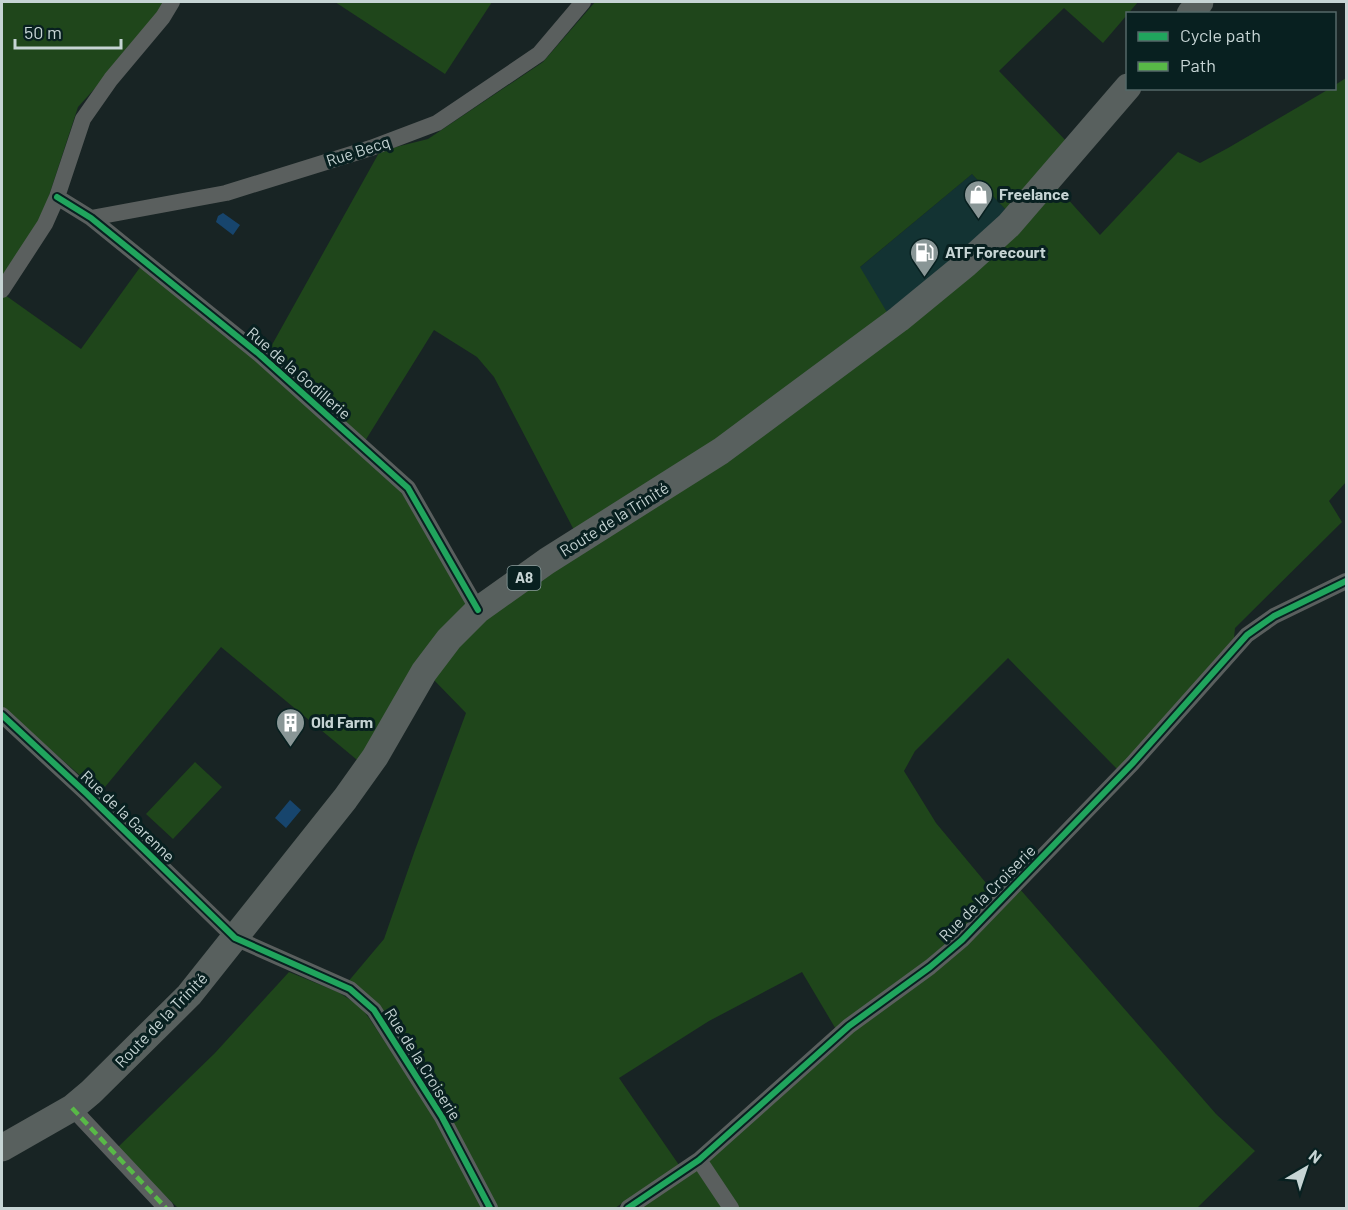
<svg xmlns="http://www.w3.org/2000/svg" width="1348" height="1210" viewBox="0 0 1348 1210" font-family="Barlow,sans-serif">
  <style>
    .built { fill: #133333 }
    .green { fill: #1f461b }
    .water { fill: #17456d }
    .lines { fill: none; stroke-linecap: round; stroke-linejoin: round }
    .street { stroke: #5a5f5e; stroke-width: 16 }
    .primary { stroke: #58605e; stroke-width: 27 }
    .quiet { stroke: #58b947; stroke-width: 4.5; stroke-dasharray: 9 4.5; stroke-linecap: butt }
    .cycleway-casing { stroke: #082020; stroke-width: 10 }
    .cycleway { stroke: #20a55d; stroke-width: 6 }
    .labels { text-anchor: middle; stroke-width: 6; stroke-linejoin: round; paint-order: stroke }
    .shield { fill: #082020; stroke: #8d9e9e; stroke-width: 1.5 }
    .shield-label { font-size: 15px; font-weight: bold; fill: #c6d4d4 }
    .street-label { font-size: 16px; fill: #c6d4d4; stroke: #082020 }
    .poi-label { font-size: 16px; font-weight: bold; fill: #c6d4d4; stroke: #082020; text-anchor: start }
  </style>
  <rect width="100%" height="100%" fill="#182424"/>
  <path class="built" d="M972,174L1009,213L891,319L859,268Z"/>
  <path class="green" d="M2,2H167L97,86L78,107L44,211L2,281Z
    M335,2H492L445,74Z
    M595,2H1138L1103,43L1064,8L999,71L1070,145L1009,213L972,174L860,267L891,319L717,440L575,532L494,377L477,357L434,330L365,441L268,352L380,151L428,139L543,62Z
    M1346,78V482L1329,501L1342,522L1235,628L1234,638L1118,770L1008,658L915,751L904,771L936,823L996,895L959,937L837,1031L802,972L709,1021L619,1078L679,1165L615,1208H498L437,1094L347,983L384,939L415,850L466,713L432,678L483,620L1056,186L1100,235L1178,152L1200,163L1228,148L1329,89L1334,88L1335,85Z
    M141,266L262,364L400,490L470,606L362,764L221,647L100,793L2,707V300L5,295L81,349Z
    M195,762L222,787L173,839L146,814Z
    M1019,888L1216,1114L1255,1151L1197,1208H739L707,1161L808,1069Z
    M289,972L338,992L360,1006L369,1018L436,1118L483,1208H178L116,1149L215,1053Z
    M696,1168L723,1208H638Z"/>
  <path class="water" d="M223,213L240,225L233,235L216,222L218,216Z
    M290,800L301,810L286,828L275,818Z"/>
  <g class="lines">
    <path class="street" d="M57,197L91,218L259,354L408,488L478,610
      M91,218L226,193L371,148L437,123L539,54L583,2
      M2,290L45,224L57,197L83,119L111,79L163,17L172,2
      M2,715L86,793L235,938L350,989L374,1010L442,1117L490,1208
      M72,1108L166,1208
      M699,1160L731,1208
      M628,1208L699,1160L849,1026L930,967L962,940L1132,764L1247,635L1274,616L1346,581"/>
    <path class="primary" d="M1190,14L1200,2
      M2,1148L72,1108L91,1092L189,995L345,799L375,757L424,672L449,639L478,610L547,561L721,451L899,319L966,264L1009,225L1128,87"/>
    <path class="quiet" d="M72,1108L166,1208"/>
    <defs>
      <path id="cycleway" d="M57,197L91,218L259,354L408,488L478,610
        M2,715L86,793L235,938L350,989L374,1010L442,1117L490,1208
        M628,1208L699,1160L849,1026L930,967L962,940L1132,764L1247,635L1274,616L1346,581"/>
    </defs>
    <use href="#cycleway" class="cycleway-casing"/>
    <use href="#cycleway" class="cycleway"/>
  </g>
  <defs>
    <symbol id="shop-pin" viewBox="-11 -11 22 30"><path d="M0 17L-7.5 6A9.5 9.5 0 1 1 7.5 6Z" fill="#899696" stroke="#082020"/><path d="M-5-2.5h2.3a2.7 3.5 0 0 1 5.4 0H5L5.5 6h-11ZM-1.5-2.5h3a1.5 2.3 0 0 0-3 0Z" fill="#fff"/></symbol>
    <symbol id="fuel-pin" viewBox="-11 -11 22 30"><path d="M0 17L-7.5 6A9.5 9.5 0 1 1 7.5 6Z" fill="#899696" stroke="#082020"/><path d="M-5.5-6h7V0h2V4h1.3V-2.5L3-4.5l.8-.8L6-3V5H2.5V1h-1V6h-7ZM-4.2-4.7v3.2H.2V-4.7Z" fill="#fff"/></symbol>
    <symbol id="building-pin" viewBox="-11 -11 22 30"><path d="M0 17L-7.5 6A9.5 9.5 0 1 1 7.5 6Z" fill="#899696" stroke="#082020"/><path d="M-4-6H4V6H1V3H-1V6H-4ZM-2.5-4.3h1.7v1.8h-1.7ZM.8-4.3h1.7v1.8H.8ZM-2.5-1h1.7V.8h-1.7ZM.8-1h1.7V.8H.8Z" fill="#fff"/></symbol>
  </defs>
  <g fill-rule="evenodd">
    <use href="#shop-pin" x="962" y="178" width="33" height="45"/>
    <use href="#fuel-pin" x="908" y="236" width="33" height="45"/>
    <use href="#building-pin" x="274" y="706" width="33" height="45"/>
  </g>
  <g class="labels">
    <rect class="shield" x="507.5" y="566" width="33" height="24" rx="4.5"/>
    <g class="shield-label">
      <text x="524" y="583">A8</text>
    </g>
    <g class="street-label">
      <text transform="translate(358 151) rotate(-18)" y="6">Rue Becq</text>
      <text transform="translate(299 373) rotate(41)" y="6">Rue de la Godillerie</text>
      <text transform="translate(614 519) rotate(-32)" y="6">Route de la Trinité</text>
      <text transform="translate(128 816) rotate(44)" y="6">Rue de la Garenne</text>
      <text transform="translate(987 893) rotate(-45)" y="6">Rue de la Croiserie</text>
      <text transform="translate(161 1020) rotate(-46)" y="6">Route de la Trinité</text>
      <text transform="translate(423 1064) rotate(58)" y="6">Rue de la Croiserie</text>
    </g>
    <g class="poi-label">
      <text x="999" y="200">Freelance</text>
      <text x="945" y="258">ATF Forecourt</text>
      <text x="311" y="728">Old Farm</text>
    </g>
  </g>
  <rect width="1348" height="1210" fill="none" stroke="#c6d4d4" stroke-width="6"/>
  <rect x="1126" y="12" width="210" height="78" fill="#082020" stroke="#546868" stroke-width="1.5"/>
  <rect x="1138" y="32" width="30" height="9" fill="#20a55d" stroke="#546868" stroke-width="1.5"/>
  <text x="1180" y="42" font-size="18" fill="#c6d4d4">Cycle path</text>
  <rect x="1138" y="62" width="30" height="9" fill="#58b947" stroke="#546868" stroke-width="1.5"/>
  <text x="1180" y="72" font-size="18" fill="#c6d4d4">Path</text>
  <g transform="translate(1306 1168) rotate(39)" stroke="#082020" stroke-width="4.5" paint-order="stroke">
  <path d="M0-4.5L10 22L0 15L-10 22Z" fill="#c6d4d4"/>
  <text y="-9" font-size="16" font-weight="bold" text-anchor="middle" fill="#c6d4d4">N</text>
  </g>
  <path d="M15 39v9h106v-9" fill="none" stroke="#c6d4d4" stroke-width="3"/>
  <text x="24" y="39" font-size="18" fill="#c6d4d4" stroke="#082020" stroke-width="4.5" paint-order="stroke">50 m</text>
</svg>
